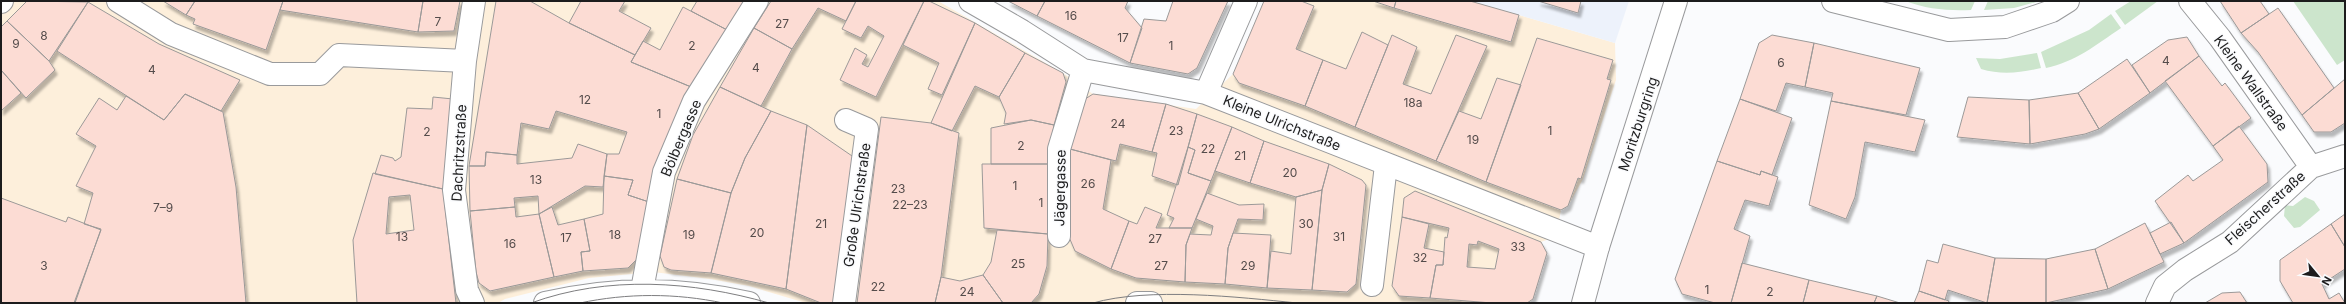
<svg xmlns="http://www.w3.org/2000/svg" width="2346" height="304" viewBox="0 0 2346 304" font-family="Inter,sans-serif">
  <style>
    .commercial { fill: #fdefdb }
    .built { fill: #edf2fb }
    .green { fill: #cce5cc }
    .building { fill: #fcdcd4; stroke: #9b9998; fill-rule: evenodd; filter: url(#shadow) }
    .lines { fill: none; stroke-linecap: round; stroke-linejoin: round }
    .street-casing { stroke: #999a9c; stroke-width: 24 }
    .secondary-casing { stroke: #999a9c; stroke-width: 24 }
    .street { stroke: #fff; stroke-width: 22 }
    .secondary { stroke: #fff; stroke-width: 22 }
    .tram { stroke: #7e7e80; stroke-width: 1 }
    .labels { text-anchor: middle; stroke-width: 3; stroke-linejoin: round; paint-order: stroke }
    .number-label { font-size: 12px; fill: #544c4b }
    .street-label { font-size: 14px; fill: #1c1c1d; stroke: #fafbfd }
  </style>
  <defs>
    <filter id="shadow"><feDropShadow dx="2.5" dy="4.5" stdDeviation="1" flood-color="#0004"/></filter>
  </defs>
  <rect width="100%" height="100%" fill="#fafbfd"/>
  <path class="commercial" d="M1,1H938L1063,73L1093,94L1196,109L1233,74L1265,1H1471L1615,43L1616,80L1583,179L1568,206L1561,210L1557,231L1552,238L1541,242L1547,253L1533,299L1527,303H806L749,286L710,279L653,272L589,278L505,299L498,303H1Z"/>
  <path class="built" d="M1471,1H1629L1615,43Z"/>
  <path class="green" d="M1905,1H1975L1971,10C1947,11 1927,9 1905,1Z
    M1988,1H2040L2014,8L1984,10Z
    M2131,1H2158L2125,25L2115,11Z
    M2293,1H2345V60L2337,65Z
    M2111,14L2121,28C2096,45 2075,62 2046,68L2041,52L2089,30Z
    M2037,53L2041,68C2020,73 2001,75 1981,69L1976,58L2000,59Z
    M2305,197L2314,201L2320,210L2300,227L2294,228L2284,216L2285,205L2293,206Z"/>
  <path class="building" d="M27,1L88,2L49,61L7,21Z
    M163,1H195L186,15Z
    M195,1H283L266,50L193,24L195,19L186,15Z
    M283,1H423L418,32L280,10Z
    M423,1H460L454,31L418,32Z
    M496,1H530L569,23L635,55L631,62L696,89L652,203L628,195L633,180L604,176L607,154H619L627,132L556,111L549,129L521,123L517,155L486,152L485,166H469Z
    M581,1H625L619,11L651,28L635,55L569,23Z
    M697,1H751L731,32L691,11Z
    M771,1H856L846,21L818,8L792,49L754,28Z
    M856,1H924L876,97L840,80L855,48L867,55L862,64L868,67L884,36L868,26L861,38L842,29Z
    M924,1H929L975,23L942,95L928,89L939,63L903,45Z
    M1008,1H1045L1037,16Z
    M1045,1H1128L1125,8L1142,28L1130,63L1037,16Z
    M1173,1H1228L1197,68L1188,74L1130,63L1144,19L1166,21Z
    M1264,1H1301L1314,6L1296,49L1323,60L1305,106L1239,83L1233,74Z
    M1373,1H1396L1394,8Z
    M1396,1H1470L1519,15L1511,42L1394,8Z
    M1538,1H1581L1578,13Z
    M2220,1H2260L2269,14L2241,33Z
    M88,2L159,44L240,80L221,111L185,94L164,120L57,51Z
    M683,7L731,32L696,89L631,62L643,41L660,50Z
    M2278,8L2334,88L2302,115L2258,52L2241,33Z
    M7,21L49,61L55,70L26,98L1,70V27Z
    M975,23L1025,53L999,97L975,86L952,131L931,123Z
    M754,28L792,49L761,106L720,87Z
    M1362,32L1388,45L1355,127L1305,106L1323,60L1346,69Z
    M1392,35L1417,47L1403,84L1431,94L1456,35L1487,46L1436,161L1355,127Z
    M1772,35L1814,43L1805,87L1786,83L1776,111L1740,99L1759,43Z
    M2187,37L2199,56L2150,93L2132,65L2168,40Z
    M1537,38L1613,60L1607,79L1611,80L1581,179L1578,178L1568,206L1561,210L1486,182Z
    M1814,43L1920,68L1906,115L1831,101L1833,93L1805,87Z
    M1025,53L1063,73L1066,82L1054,125L1031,120L1004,124L1006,113L999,97Z
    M2199,56L2222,86L2225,83L2251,118L2213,146L2165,81Z
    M2127,59L2150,93L2099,129L2078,93Z
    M1,70L21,93L1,111Z
    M1497,78L1521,85L1486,182L1436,161L1459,111L1481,119Z
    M2345,79V123L2331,132H2314L2302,115Z
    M720,87L771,111L745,158L731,193L677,179L693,135Z
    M2078,93L2099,129L2085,134L2030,144L2029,100Z
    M185,94L223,112L236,187L246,303H75L101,229L84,224L93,193L76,186L96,146L76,134L99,98L117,110L126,96L164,120Z
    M1093,94L1166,104L1152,152L1120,144L1116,161L1070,149L1082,101Z
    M433,97L453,99L443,189L375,174L381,155L393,158L395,161L401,157L407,108L432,109Z
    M1968,97L2029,100L2030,144L1957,137Z
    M1740,99L1792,118L1772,175L1761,171L1760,175L1717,161Z
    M1831,101L1925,120L1915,152L1865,142L1855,197L1846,219L1809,205Z
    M1166,104L1197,114L1178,185L1152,176L1157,153L1152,152Z
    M771,111L807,125L786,289L711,273L731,193L745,158Z
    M1197,114L1232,127L1211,181L1188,173L1195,150L1188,147Z
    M881,117L931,123L959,133L941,277L935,303H857Z
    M1031,120L1054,125L1048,164H991V128Z
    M807,125L855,158L835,303H821L786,289Z
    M2239,126L2267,164L2268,182L2184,243L2155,201L2188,175L2193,181L2223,160L2213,146Z
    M1232,127L1264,141L1250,183L1215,171Z
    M1264,141L1329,164L1322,190L1296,197L1250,183Z
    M578,144L607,154L603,187L585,186L539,214L538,196L514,198L515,207L470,211L469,166H485L486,152L517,155V164L572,158Z
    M1188,147L1195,150L1188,173L1211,181L1192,228H1169L1174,218L1167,215Z
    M1070,149L1111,160L1103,209L1129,221L1111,269L1075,251L1069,237Z
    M1717,161L1760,175L1761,171L1778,177L1769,206L1745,200L1734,229L1750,236L1731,303H1715L1682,294L1675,279Z
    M982,164H1048V234L984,228Z
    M1329,164L1362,180L1366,185L1356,284L1347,292L1312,290L1322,190Z
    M373,173L443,189L456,303H357L353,240ZM410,195L414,230L386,234L389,197Z
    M604,176L633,180L628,195L652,203L638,258L628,268L583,271L581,252L590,251L584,219L603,214Z
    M677,179L731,193L711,273L671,270L664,267L660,256Z
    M1322,190L1312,290L1267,288L1271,251L1291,254L1296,197Z
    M1415,191L1541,242L1547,253L1533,299L1527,303H1492L1430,298L1436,265H1443L1445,237L1447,238L1449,228L1402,217L1404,198ZM1478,241L1499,249L1495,269L1467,267L1469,244L1477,245Z
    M1207,193L1239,205L1264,204L1263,220L1238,219L1228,248L1225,284L1185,282L1186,245L1190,234L1211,235L1213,226L1196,219Z
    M1,198L66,222L68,217L101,230L74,303H1Z
    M515,207L516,217L539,214L554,277L490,291L479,283L476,272L470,211Z
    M552,207L558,225L584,219L590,251L581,252L583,271L554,277L539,214Z
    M1145,207L1162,214L1156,228H1192L1186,245L1185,282L1136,278L1111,269L1129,221L1137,224Z
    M2345,214V247L2331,224Z
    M1402,217L1429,224L1424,248L1444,252L1443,265H1436L1430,298L1399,296L1392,286Z
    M2171,222L2184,243L2160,254L2150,233Z
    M2145,223L2164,262L2108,289L2095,249Z
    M2331,224L2345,247V269L2322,284L2329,299L2339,293L2345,303H2293L2280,281V260Z
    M997,230L1048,234L1047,266L1039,294L1031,303H1003L983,275L991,262Z
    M1233,233L1271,235L1267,288L1225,284L1228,248Z
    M1943,244L1995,258L1987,303L1948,290L1945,300L1919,291L1927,260L1938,263Z
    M2095,249L2108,289L2046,303V259Z
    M1995,258L2046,259V303H1987Z
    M1742,263L1809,280L1803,303H1731Z
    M983,275L1003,303H935L941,277L960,281Z
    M1809,280L1877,296L1874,303H1803Z
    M1919,291L1949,301L1948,303H1914Z
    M2240,292L2247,303H2205L2222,293Z
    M1877,296L1900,303H1874Z"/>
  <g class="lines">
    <defs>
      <path id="street" d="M118,1L171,34L270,74H320L339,55L465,61
        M970,1L1022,31L1083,70L1206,93L1598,247
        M1833,1L1949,30L2005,27L2052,11L2068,1
        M2190,1L2220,38L2311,167
        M1,2L2,1
        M1206,93L1246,1
        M1059,236V149L1083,70
        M1372,285L1386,165
        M642,290L664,172L694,101L757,1
        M473,303L467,290L454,190L465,61L474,1
        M545,303C617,287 677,287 749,303
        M844,303L867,129L846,120
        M1137,303H1151
        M2157,303L2165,286L2185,270L2230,242L2311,167L2345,156"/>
      <path id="secondary" d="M1583,303L1598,247L1676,1"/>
    </defs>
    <use href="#street" class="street-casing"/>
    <use href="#secondary" class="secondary-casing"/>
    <use href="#street" class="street"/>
    <use href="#secondary" class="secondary"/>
    <path class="tram" d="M531,303C608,275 692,281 769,303
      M580,303C627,293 676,293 723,303
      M1093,303C1149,287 1238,297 1297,303"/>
  </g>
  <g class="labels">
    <g class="number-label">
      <text x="1071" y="20">16</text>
      <text x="438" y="26">7</text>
      <text x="782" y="28">27</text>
      <text x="44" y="40">8</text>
      <text x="1123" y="42">17</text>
      <text x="16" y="48">9</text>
      <text x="692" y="50">2</text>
      <text x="1171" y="50">1</text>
      <text x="2166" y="65">4</text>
      <text x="1781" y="67">6</text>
      <text x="756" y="72">4</text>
      <text x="152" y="74">4</text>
      <text x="585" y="104">12</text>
      <text x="1413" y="107">18a</text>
      <text x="659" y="118">1</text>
      <text x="1118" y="128">24</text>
      <text x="1176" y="135">23</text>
      <text x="1550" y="135">1</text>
      <text x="427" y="136">2</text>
      <text x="1473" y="144">19</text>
      <text x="1021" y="150">2</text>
      <text x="1208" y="153">22</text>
      <text x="1240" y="160">21</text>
      <text x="1290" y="177">20</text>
      <text x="536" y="184">13</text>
      <text x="1088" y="188">26</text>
      <text x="1015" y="190">1</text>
      <text x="898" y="193">23</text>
      <text x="1041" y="207">1</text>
      <text x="910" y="209">22–23</text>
      <text x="163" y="212">7–9</text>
      <text x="821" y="228">21</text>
      <text x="1306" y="228">30</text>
      <text x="757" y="237">20</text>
      <text x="615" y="239">18</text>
      <text x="689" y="239">19</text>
      <text x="402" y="241">13</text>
      <text x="1339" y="241">31</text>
      <text x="566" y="242">17</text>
      <text x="1155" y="243">27</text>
      <text x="510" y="248">16</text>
      <text x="1518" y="251">33</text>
      <text x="1420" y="262">32</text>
      <text x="1018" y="268">25</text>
      <text x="44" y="270">3</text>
      <text x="1161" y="270">27</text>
      <text x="1248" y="270">29</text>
      <text x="878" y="291">22</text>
      <text x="1707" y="294">1</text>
      <text x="967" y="296">24</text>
      <text x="1770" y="296">2</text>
    </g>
    <g class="street-label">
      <text transform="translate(2251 83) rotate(54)" y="5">Kleine Wallstraße</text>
      <text transform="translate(1282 123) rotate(22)" y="5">Kleine Ulrichstraße</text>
      <text transform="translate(1638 124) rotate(-72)" y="5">Moritzburgring</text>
      <text transform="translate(681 138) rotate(-67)" y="5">Bölbergasse</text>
      <text transform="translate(459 153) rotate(-87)" y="5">Dachritzstraße</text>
      <text transform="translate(1060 188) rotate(-89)" y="5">Jägergasse</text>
      <text transform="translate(857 205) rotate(-82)" y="5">Große Ulrichstraße</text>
      <text transform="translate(2265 208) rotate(-42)" y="5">Fleischerstraße</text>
    </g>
  </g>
  <rect width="2346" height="304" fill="none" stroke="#1c1c1d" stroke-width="4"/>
  <g transform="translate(2318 276) rotate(119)" stroke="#fafbfd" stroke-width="3" paint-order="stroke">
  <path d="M0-3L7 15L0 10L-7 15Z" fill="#1c1c1d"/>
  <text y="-6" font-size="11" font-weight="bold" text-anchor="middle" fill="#1c1c1d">N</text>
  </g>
</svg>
